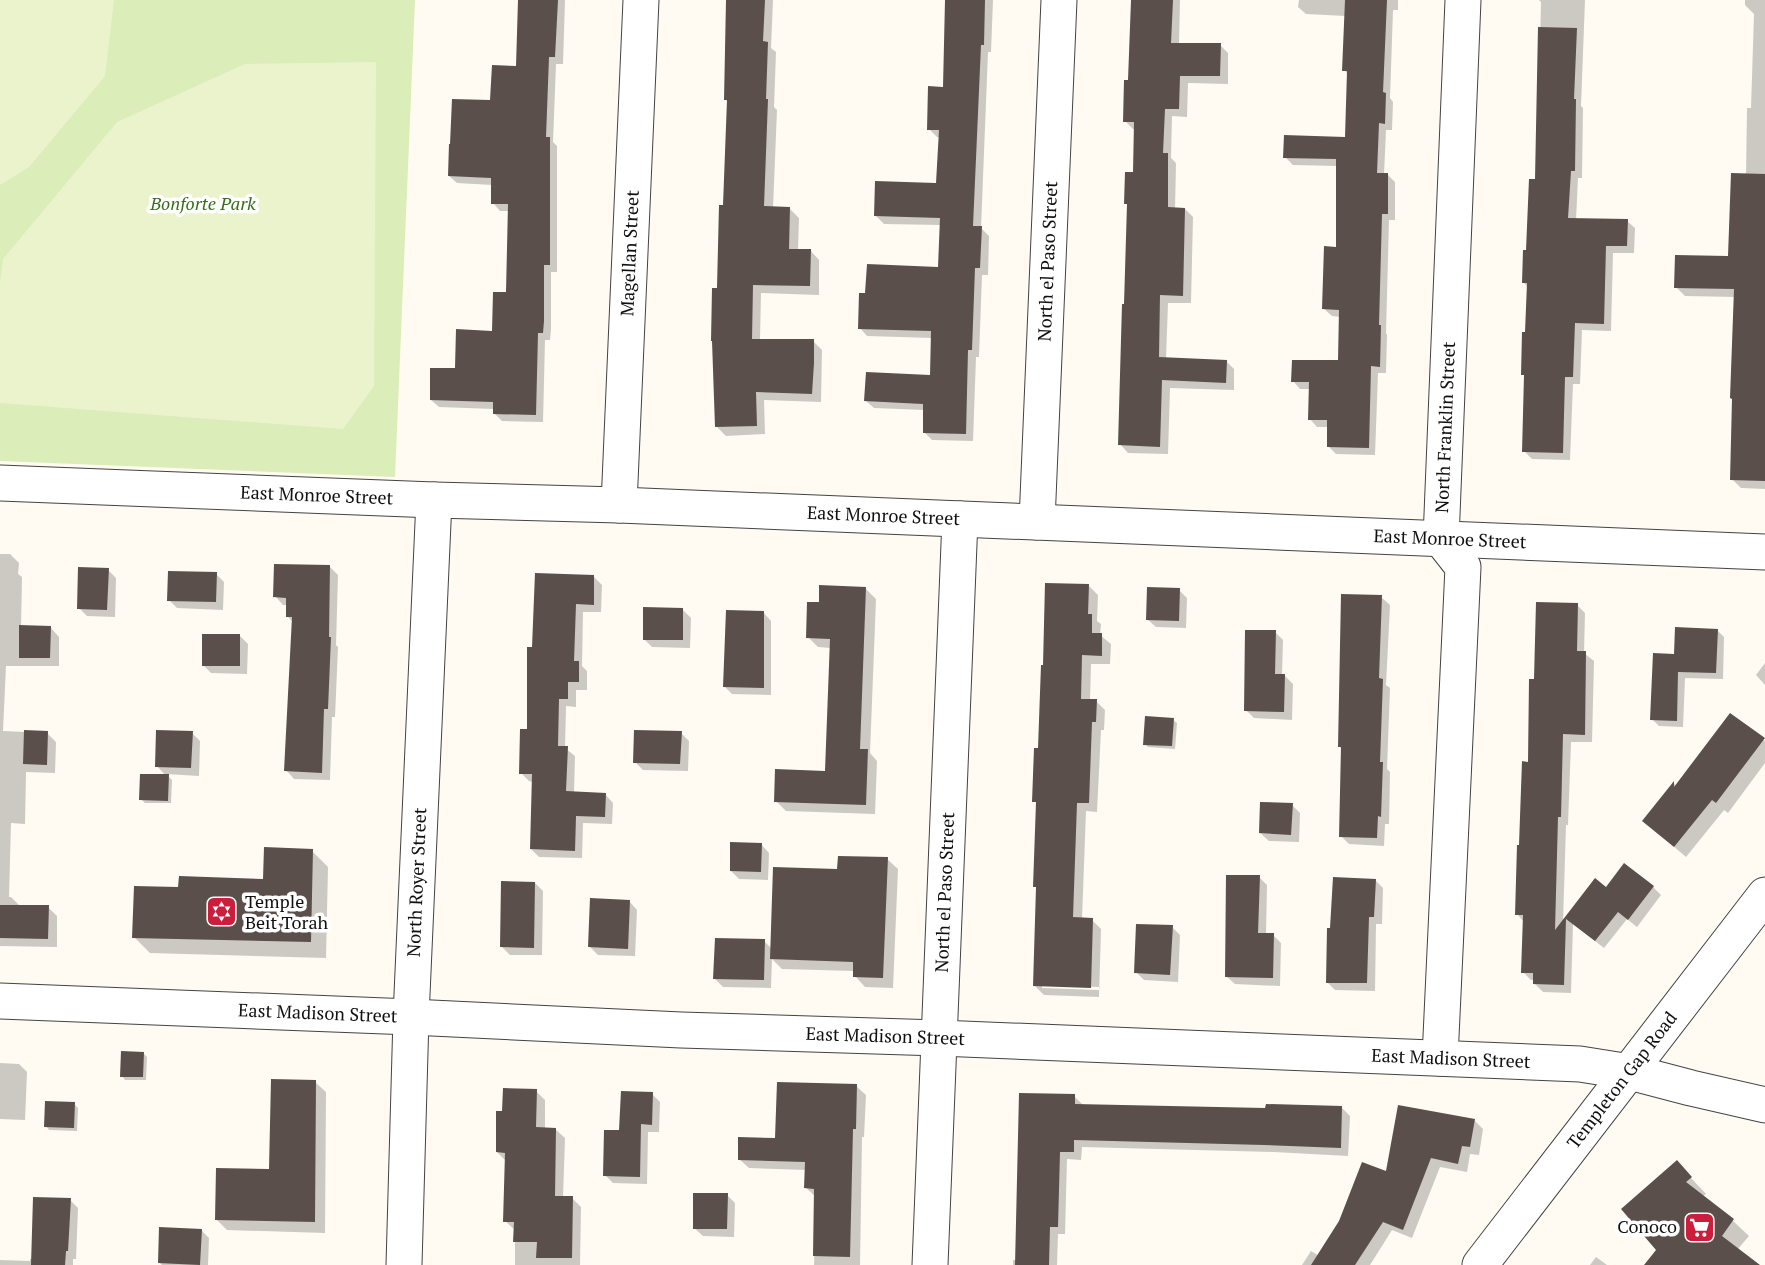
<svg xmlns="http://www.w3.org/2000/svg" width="1765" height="1265" viewBox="0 0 1765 1265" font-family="'PT Serif',serif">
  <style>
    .green { fill: #dbedb9 }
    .pitch { fill: #ebf3cc }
    .shadow { fill: #0003; fill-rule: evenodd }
    .building { fill: #5a4f4b }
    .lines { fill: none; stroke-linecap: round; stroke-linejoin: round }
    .minor-casing { stroke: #434343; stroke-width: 37 }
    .minor { stroke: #fff; stroke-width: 35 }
    .labels { text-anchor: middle; stroke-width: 7; stroke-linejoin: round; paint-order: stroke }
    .park-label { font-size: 18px; font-style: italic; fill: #376d1b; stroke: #fff }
    .street-label { font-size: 18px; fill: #101010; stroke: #fff }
    .poi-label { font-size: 18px; fill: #101010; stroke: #fff; text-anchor: start }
  </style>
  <rect width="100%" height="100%" fill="#fffbf3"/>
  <path class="green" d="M0,0H415L395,477L0,461Z"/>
  <path class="pitch" d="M0,0H114L105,76L29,167L0,185Z
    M376,62L374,386L343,429L0,403V283L3,259L117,122L245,64Z"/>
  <path class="shadow" d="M519,0H565L563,64H556L553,142L557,146V272H551V329L550,340H545L543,422L502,421L494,413V409L439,407L431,400L457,370L494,333L508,294L510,211H500L493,203V185L457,183L449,176L492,102L517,68Z
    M727,0H773L771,48L776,52L774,107L777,110L773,208H789L799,218L798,250H810L819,260V295L761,293L760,340L813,341L822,350L821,402L764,400L765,434L726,436L717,427L719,290L725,207L728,102L725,99Z
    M947,0H993L991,52H988L981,228L989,236L988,275H982L979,357H976L973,441L932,440L924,432L925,410L874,408L866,401L931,377L932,338L867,336L860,328L940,269L941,225L884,224L876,216L938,185L940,137H937L929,129L945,89Z
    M1133,0H1180L1179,45H1220L1228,53V84L1188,83L1187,117L1172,116L1171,158L1176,163L1175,209H1185L1193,217L1191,303H1168L1166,359L1226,361L1234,369V390L1170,388L1168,454L1128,453L1120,444L1128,205L1135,173V129H1133L1125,121L1129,82Z
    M1299,0H1398V10H1393L1390,98L1393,102L1392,130H1386L1384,175H1388L1395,182V220H1389L1386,333L1387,335L1386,373H1378L1375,455L1336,454L1328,446L1329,427H1317L1310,419L1311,389H1300L1293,381L1339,362L1341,317L1332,316L1324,309L1338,249V166L1293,165L1285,157L1346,139L1348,74L1344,70L1346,16L1306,14L1298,7Z
    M1539,0H1585L1581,106L1583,108L1582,178H1578L1576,220L1627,221L1635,228L1634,253H1613L1611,331L1582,330L1580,384H1573L1570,460L1532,459L1524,451L1526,377L1523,374L1527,334L1529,288L1523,282L1537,181L1541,2Z
    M1745,0H1765V489L1741,488L1732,479L1736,297L1685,296L1676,287L1729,257L1746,176L1747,108H1751L1754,14L1745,5Z
    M0,554H10L19,563L18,574L22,577L21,627H50L59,637V666H6L3,731L47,733L56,742L55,773L26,772L25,824L11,823L9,897H11L21,907H48L57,916V947L0,946Z
    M330,567L338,575L336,645L338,647L335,717H332L330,780L294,779L286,770L293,622L288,617V605H283L275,596Z
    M108,570L116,578L115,617L87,616L79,608Z
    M216,574L224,582L223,610L177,608L169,600Z
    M593,576L602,585L601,612H583L582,666L587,671V690H576V707L566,706L565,748L575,756L574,793L605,794L613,803L612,824L583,823L582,858L539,857L531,849L533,782L529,781L521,773L528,731L534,649Z
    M1089,586L1098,595L1097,621L1101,624L1100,635L1111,644L1110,664H1091L1090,701H1096L1105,710L1104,730H1101L1097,812L1086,811L1082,919L1092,920L1101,929L1099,997L1044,995L1035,986L1038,889L1035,886L1038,804L1034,801L1040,750ZM1042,985L1100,987L1099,990L1042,988Z
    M866,589L876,599L870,753L877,761L875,814L786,811L776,801L826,773L831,648L818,647L808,637L820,604Z
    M1179,590L1187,598L1186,628L1156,627L1147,619Z
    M1381,597L1390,605L1386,685L1390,688L1387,769L1390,772L1389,824H1385L1384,846L1349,844L1341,836L1343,750L1340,747Z
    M1577,605L1585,613L1584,653L1594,661L1592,742H1571L1568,825H1566L1563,922L1595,880L1607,889L1653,887L1661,895L1637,927L1627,919L1604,948L1573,924L1571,993L1543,992L1535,984V980H1531L1523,972L1524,922L1517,914L1535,680Z
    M683,610L691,618L690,648L652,647L644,639Z
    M763,612L771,621V695L732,694L724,686Z
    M1717,630L1724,637L1723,679L1685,678L1683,727L1659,726L1652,719L1676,656Z
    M1275,632L1283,640L1282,676H1285L1293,684L1292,720L1254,718L1246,710Z
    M240,636L248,644L247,674L211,673L203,665Z
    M1765,663V685L1756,675Z
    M1730,715L1765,741V763L1728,813L1724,810L1686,857L1644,821L1674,784L1677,786Z
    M1173,720L1177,723L1175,749L1148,747L1145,744Z
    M192,733L200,741L199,776L166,774L172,780L171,803H145L141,799L166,776L157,766Z
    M681,733L689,741L688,771L643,770L635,762Z
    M1292,805L1300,813L1299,842L1269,841L1260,833Z
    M761,844L769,853L768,880L739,879L731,871Z
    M312,851L328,867L326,958L150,953L134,937L180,889L265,881Z
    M887,859L898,869L893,988L865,987L855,976V971L782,969L772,959L771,988L723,987L715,979L764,941L772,949L839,870Z
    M1259,877L1267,885L1266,935H1273L1281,943L1280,986L1235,984L1226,976Z
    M1375,880L1383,888L1382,924H1376L1375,991L1335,990L1327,982L1332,930Z
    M535,883L543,891L542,955H510L502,947Z
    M629,901L637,910L635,956L598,955L590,947Z
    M1172,927L1180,935L1178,982L1144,980L1136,972Z
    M143,1053L147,1057L146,1080H125L122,1076Z
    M0,1063L19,1064L27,1072L25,1120L0,1119Z
    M315,1082L326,1092L325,1233L227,1230L216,1219L271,1171Z
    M856,1086L866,1095L864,1137H862L860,1265H814L816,1197L806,1188L807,1170L749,1168L739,1159L777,1140Z
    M536,1091L545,1100V1129H555L565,1138L563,1198H572L581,1207L580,1265H515V1230L505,1221L506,1161L497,1152L504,1113Z
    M652,1094L660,1102L659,1132H648L647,1184L613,1183L605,1175L620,1132Z
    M1074,1096L1082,1104V1106L1267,1110L1342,1108L1350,1116L1348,1156L1274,1152L1082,1147L1081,1160L1067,1159L1065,1234H1058L1057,1265H1013V1260H1017Z
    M74,1104L78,1108L77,1131L49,1130L46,1126Z
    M1474,1120L1483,1129L1479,1155L1470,1154L1467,1172L1440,1167L1412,1238L1392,1230L1370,1265H1302L1311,1251L1319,1256L1388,1173Z
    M1677,1163L1706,1194L1702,1197L1733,1221L1749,1236L1737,1250L1757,1265H1646L1658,1250Z
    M727,1195L735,1203L734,1237L703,1236L694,1228Z
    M70,1200L78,1208L76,1259H73V1265H0V1260L30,1261V1259H33Z
    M201,1230L209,1238L208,1265H162L159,1262Z
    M1596,1257L1607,1265H1590Z"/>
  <path class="building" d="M518,0H558L555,57H549L546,137H550V265H544V321L543,333H538L536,415L493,414V402L430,400V368H455L456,329L492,331L493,292H506L508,204H491V178L448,176L449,144H450L452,99L490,100L492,65L516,66Z
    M726,0H765L763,41L768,42L766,99H768L764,206L790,207L789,249H811L810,286L753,285L752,339H814V363L812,394L756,392L757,426L715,427L712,341H711L712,288H717L719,205H723L727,100H724Z
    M945,0H985L984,45H981L973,226H982L980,268H975L972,350H968L966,434L923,433V404L864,401L866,372L930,375L931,331L858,329L859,293H865L867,264L938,267L940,218L874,216L875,181L936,183L939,130H927L928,86L943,87Z
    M1131,0H1173L1171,43H1221L1220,76H1180L1179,109H1165L1163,153H1168V207L1185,208L1183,296L1160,295L1159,357L1227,360L1226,383L1162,380L1160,447L1118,445L1122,304H1124L1127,204H1124L1125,172H1133L1134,122H1123L1124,80H1128Z
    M1345,0H1387L1383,92L1386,93L1385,124L1379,123L1377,173H1388V214H1382L1379,325H1381L1380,367L1371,366L1369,448L1327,447V420H1308L1309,382H1291L1292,360H1338L1339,310L1322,309L1324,246L1336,247V159L1283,158L1284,135L1345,137L1347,71H1342Z
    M1538,27L1577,28L1574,99H1576L1575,171H1571L1568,218L1628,219L1627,246H1606L1604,324L1575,323L1573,377H1565L1563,453L1522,452L1524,375H1521L1522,332H1525L1527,283H1522L1523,250H1526L1529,179H1535Z
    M1731,173L1765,174V481L1730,480L1732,399L1730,398L1734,289L1674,288L1675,255L1728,256Z
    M274,564L330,565L329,637H331L328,709H324L322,773L284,771L292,617H286V598L273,597Z
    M78,567L109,568L107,610L77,609Z
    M168,571L217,572L216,602L167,601Z
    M535,573L594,575V605L576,604L574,661H579V682H568V699H559L558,746H568L566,791L606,793L605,817L576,816L575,851L530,849L532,774H519L520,729H527V647H532Z
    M1045,583L1089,584L1088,614H1092V633H1102V656L1082,655L1081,699H1097L1096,722H1092L1089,803H1077L1073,917L1093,918L1091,988L1033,986L1036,887H1033L1036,802H1032L1034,748H1038L1041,665H1043Z
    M819,585L866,587L860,749H868L866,805L774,802L775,769L825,771L830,639L806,638L807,602H819Z
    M1147,587L1180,588L1179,621L1146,620Z
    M1341,594L1382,595L1379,678L1383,679L1380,762H1383L1381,817L1378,816L1377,838L1339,837L1341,747H1338Z
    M1536,602L1578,603L1577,651H1586L1585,735L1563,734L1561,817H1558L1555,930L1595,878L1606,887L1624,863L1654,886L1628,920L1618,912L1595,941L1566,919L1564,985L1533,984V973H1521L1523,915H1515L1517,845H1519L1522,761L1528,762L1529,679H1534Z
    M643,607L683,608V640H643Z
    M726,610L764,611V688L723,687Z
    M19,625L51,626L50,658H19Z
    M1675,627L1718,629L1716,673L1678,672L1677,721L1650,720L1653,653L1674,654Z
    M1245,630H1276L1275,674H1285L1284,712L1244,711Z
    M202,634H240V666H202Z
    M1730,713L1765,738L1716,803L1712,800L1674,847L1642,821L1674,781V787Z
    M1145,716L1174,718L1172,746L1143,745Z
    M24,730L48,731L47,765L23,764Z
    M156,730L193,731L191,768L155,767Z
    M634,730L682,731L680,764L633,763Z
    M140,774H169L168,801L139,800Z
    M1260,802L1293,803L1291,835L1259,833Z
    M730,842L762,843L761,872L730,871Z
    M264,847L313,849L311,942L132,938L134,886L178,887L179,876L263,879Z
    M838,856L888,857L883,978L853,977V962L770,959L773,867L837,869Z
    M1226,875H1260L1258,933H1274L1273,978L1225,977Z
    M1333,877L1376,879L1374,917H1369L1367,983H1326L1327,928H1330Z
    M501,881L535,882L534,948L500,947Z
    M590,898L630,900L628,949L588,947Z
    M0,905H49L48,939L0,938Z
    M1136,924L1173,925L1170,975L1134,973Z
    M715,938L765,939L764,980L713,979Z
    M121,1051L144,1052L143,1077H120Z
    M271,1079L316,1080L315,1222L215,1220L216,1168L269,1169Z
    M777,1082L857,1084L856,1129H853L850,1257L813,1256L814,1189L804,1188L805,1162L738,1160V1137L775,1138Z
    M503,1088L537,1089L536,1127L556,1128L555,1196H573L572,1258H536L537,1242H513L514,1222H503L505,1153L496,1152V1111H502Z
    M621,1091L653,1092L652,1125L641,1124L640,1177L603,1176L604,1130H619Z
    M1019,1093L1075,1094V1104L1265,1108L1266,1104L1342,1106L1341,1148L1264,1145L1074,1140V1152H1060L1058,1227H1050L1049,1265H1015Z
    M45,1101L75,1102L74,1128L44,1127Z
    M1398,1105L1475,1119L1470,1147L1462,1146L1458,1164L1431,1158L1403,1230L1383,1222L1355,1265H1311L1339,1221L1362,1162L1386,1171Z
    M1677,1160L1692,1177L1686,1182L1734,1219L1722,1236L1760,1265H1644L1656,1250L1621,1209Z
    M693,1193H728L727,1229H693Z
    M33,1197L71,1198L68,1251H66L65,1265H31Z
    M159,1227L202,1229L200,1265L158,1263Z"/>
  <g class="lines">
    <defs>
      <g id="minor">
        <path id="s1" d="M0,483L434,500L619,505L1765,552"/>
        <path id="s2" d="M619,505L641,0"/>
        <path id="s3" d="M1037,522L1059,0"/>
        <path id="s4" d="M0,1001L411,1017L681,1030L939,1038L1580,1064L1630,1072L1691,1088L1765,1105"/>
        <path id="s5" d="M1440,1058L1463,567L1441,539L1463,0"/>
        <path id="s6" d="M404,1265L411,1017L434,500"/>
        <path id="s7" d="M930,1265L960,519"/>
        <path id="s8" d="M1480,1265L1765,895"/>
      </g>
    </defs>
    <use href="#minor" class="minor-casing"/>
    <use href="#minor" class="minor"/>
  </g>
  <defs>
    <symbol id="synagogue-square" viewBox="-11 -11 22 22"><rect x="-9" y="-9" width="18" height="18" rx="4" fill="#ca1e3c" stroke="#fff"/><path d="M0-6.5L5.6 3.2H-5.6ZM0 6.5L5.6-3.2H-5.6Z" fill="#fff"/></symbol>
    <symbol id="supermarket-square" viewBox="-11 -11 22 22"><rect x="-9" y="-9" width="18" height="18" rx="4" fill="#ca1e3c" stroke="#fff"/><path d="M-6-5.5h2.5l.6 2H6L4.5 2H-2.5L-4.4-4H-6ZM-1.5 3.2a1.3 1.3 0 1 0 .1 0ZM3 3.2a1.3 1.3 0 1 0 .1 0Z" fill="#fff"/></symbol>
  </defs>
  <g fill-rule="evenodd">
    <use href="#synagogue-square" x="204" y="894" width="35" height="35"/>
    <use href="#supermarket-square" x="1682" y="1210" width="35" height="35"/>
  </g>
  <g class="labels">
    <g class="park-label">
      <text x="203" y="210">Bonforte Park</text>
    </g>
    <g class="street-label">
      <text dy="6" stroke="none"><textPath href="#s2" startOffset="252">Magellan Street</textPath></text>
      <text dy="6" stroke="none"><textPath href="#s3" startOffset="261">North el Paso Street</textPath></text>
      <text dy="6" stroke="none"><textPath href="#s5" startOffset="639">North Franklin Street</textPath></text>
      <text dy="6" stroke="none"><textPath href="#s1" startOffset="317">East Monroe Street</textPath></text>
      <text dy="6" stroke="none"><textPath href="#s1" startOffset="884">East Monroe Street</textPath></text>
      <text dy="6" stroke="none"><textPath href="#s1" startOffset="1451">East Monroe Street</textPath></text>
      <text dy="6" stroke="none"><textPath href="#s6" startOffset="383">North Royer Street</textPath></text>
      <text dy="6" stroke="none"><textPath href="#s7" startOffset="373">North el Paso Street</textPath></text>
      <text dy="6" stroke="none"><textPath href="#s4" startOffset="318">East Madison Street</textPath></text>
      <text dy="6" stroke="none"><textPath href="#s4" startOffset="886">East Madison Street</textPath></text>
      <text dy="6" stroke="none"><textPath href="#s4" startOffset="1452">East Madison Street</textPath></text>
      <text dy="6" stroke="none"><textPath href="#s8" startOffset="233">Templeton Gap Road</textPath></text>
    </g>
    <g class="poi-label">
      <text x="245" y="908">Temple<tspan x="245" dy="21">Beit Torah</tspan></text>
      <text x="1677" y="1233" text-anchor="end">Conoco</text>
    </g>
  </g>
</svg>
